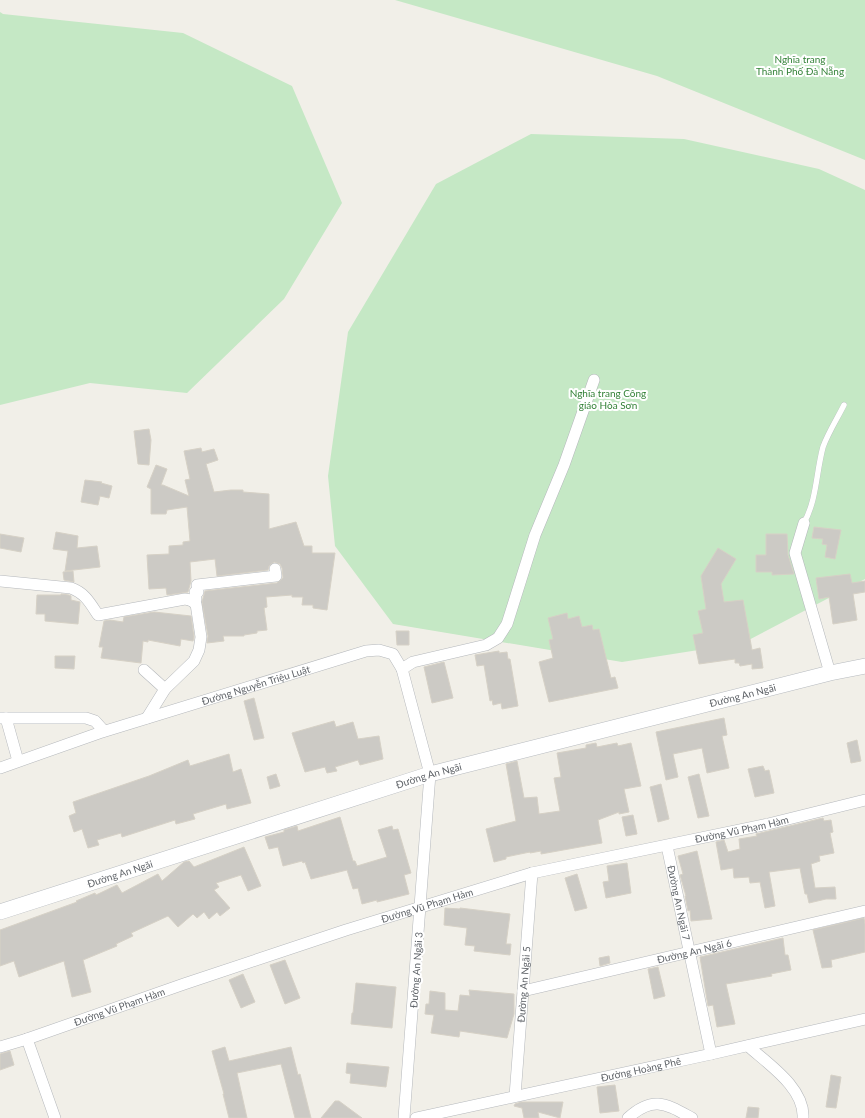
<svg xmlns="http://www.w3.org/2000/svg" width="865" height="1118" viewBox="0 0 865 1118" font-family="Lato,sans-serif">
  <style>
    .green { fill: #c5e8c5 }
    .building { fill: #cccac5; stroke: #d6d1c6 }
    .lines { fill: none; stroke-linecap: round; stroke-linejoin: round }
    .service-casing { stroke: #b5b8bc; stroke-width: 6 }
    .minor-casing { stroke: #b5b8bc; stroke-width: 12 }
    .secondary-casing { stroke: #b6babf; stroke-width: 16 }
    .service { stroke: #fff; stroke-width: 5.5 }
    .minor { stroke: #fff; stroke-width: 11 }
    .secondary { stroke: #fff; stroke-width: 15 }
    .labels { text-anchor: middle; stroke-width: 4; stroke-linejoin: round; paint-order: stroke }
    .park-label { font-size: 10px; fill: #348238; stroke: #fff }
    .street-label { font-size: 10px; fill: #5f6368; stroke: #fff }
  </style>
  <rect width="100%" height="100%" fill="#f1efe8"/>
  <path class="green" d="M395,0H865V160L657,76Z
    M0,12L3,14L183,33L292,86L342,203L284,299L187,393L90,383L0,405Z
    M531,134L684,139L819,169L865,190V579L743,643L622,662L393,624L335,546L328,476L348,332L436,184Z"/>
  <path class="building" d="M149,429L151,440L149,465L138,464L134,431Z
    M201,448L202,452L214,449L218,460L206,464L214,492L231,490H243V492L269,494V529L296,522L304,546H312V553H335L327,610L313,608V605H302L303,597H292V595L266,597L267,607L264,608L267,630L257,631V633L244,635V636H223L224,641L207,643L208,636L202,602L205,591L277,583L283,578L282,568L280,564L274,562L269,566L268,570L217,576L215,559L190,562L191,581L188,592L167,595L166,588L149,589L147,555L169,554V546L183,545V542L190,541L187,507L167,510L166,514H151V489L147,487L156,465L167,469L161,485H163L189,496L185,480L190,479L184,451Z
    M85,480L102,482L101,483L112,486L109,498L100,496L98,505L81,502Z
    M814,527L841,530L835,559L825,557L827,545L822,544L823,539L812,538Z
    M56,532L78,536L77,548L97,546L100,567L65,571L68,551L53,549Z
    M0,534L24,538L21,552L0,548Z
    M766,534H787L788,555L794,574L772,575V572H756V555H766Z
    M718,548L736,559L721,584L724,602L743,600L752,650L760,648L763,668L752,669V664L740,666L739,663H735V659L699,664L693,635L703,633L698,611L706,609L701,576Z
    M73,571L74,582L64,580L63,572Z
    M850,574L852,583L865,581V592L853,594L857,620L833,624L829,597L819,599L816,578Z
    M61,594L69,595L71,596V600L80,602L78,624L45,621V614H36L37,595H61Z
    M154,612L191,616L194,637L193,641L181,639L180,646L148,640V642L143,641L141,663L101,658L103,647H99L104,621L110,620L123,622L124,617Z
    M567,613L568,619L579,616L582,627L592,625L593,630L599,629L611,678L615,677L618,688L549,702L539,662L553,658L549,640L553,639L548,618Z
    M396,631H409V645H397Z
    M499,651V653L507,652L508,659H510L518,706L502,709L501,703L493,705L492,700L490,701L484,665L477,666L475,655Z
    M55,656H75L74,669L55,668Z
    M444,662L453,698L432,703L424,667Z
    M254,698L264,738L254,740L244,701Z
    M724,718L727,735L722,736L729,768L707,773L702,748L673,754L678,777L666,780L656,732Z
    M334,721L336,727L353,722L358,739L379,736L383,759L360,765L358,760L335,767L337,771L327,773L325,767L305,772L292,733Z
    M857,740L861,761L851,763L847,743Z
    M596,743L597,747L617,743L618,746L631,743L641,786L624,789L629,812L619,814V812L598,820L602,843L541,854V851L530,853V852L506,857V859L494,862L486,829L516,821L506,764L517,761L524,798L537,797L539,814L560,811L554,778L561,777L557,753L586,748V745Z
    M229,754L233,772L241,769L251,803L227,809L226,804L193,814L195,819L176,824L175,820L122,837L121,833L97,840L99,845L88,848L82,829L74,832L69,816L76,813L73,802L149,776L188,760L190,766Z
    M763,766L765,771L769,770L774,793L755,797L748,769Z
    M276,774L280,786L270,789L267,777Z
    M699,774L709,816L698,818L688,777Z
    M661,784L669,819L658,822L650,787Z
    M633,815L637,834L626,836L622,817Z
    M340,817L353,861H355L357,866L387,857L378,830L392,826L393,830L398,829L411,873L404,875L409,894L377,902V900L362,904L358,888L353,889L347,870L311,879L305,862L303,863L302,861L283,866L278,847L269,849L265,837L284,832V830L297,826L298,831Z
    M823,818L824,821L831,820L833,832L830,833L834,853L819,856L820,861L811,864L815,888L835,887L836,899H826L809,903L807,894H805L800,868L769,872L775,906L765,908L760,882L750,883L749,877L734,878L733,868L721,870L716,842L724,840L728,852L740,849L739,839L757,836L756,834Z
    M244,847L261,886L248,891L241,875L216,883L219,887L214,890L230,908L220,916L217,912L209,919L204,912L197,918L193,914L178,927L168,916L131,933L133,936L116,944L117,946L83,960L91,992L72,997L64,961L19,977L14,961L0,966V930L77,902L76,901L95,893L96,895L117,885L122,893L158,874L162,881L184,862L189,861L194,867Z
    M697,851L712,919L691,921L690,910L688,911L685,896H686L680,875L683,874L678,856Z
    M627,863L631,893L606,898L603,882L609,881L607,866Z
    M577,874L587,908L575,911L565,878Z
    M445,908L460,909V908L510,914L506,944H511L510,955L474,951L475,946L465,945L467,928L444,925Z
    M864,918L865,924V952L831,960L832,967L822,968L813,930Z
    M783,938L785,955H788L791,970L771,974L772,976L726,984L735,1024L717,1027L713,1005L708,1006L700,957Z
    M609,956L610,963L600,966L599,958Z
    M285,960L300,998L285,1004L270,965Z
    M658,967L665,996L654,999L648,969Z
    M243,974L255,1002L241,1008L229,980Z
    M356,983L396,987L392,1028L351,1024L352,1013H353Z
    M469,990L514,994V1014L507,1038L460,1031L459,1037L431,1033L434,1015L425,1014L426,1004H429L430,991L445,993V1010L458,1011L460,995L470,996Z
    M225,1047L229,1061L291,1047L298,1075L300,1074L311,1118H295L281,1064L237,1073L247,1118H229L223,1094H224L212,1051Z
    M10,1051L14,1065L0,1070V1054Z
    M347,1063L389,1067L386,1087L350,1083L351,1074L346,1073Z
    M831,1075L841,1077L836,1108L826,1107Z
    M615,1085L619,1111L600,1113L597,1087Z
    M335,1101H339L362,1118H321Z
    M521,1102H563L560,1118L538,1112L539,1118H524L522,1108L514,1106L515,1104Z
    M748,1107L759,1108L758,1118H746Z"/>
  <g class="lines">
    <defs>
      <path id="service" d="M804,523C817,499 816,473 823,447C828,433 837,419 844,405"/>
      <g id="minor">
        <path d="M804,523L795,553L830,673"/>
        <path d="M0,581L71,588C85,593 90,603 98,615L185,599L190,600L196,604L201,637L199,650L194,661L165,689L147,718"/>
        <path d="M190,600L196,599L195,592H198L197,585L276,576L275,569"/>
        <path d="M402,669L413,662L486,645L498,638L507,624L535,535L564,465L594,380"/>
        <path d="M144,670L165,689"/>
        <path d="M0,718H86L95,721L104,731"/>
        <path d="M6,718L18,761"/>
        <path id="s1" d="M0,768L99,733L366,651L379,650L393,654L402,669L430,774L404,1118"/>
        <path id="s2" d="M667,846L711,1054"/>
        <path id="s3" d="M523,991L865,911"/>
        <path d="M27,1039L55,1118"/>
        <path d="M748,1046C768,1064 805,1088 803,1118"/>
        <path id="s4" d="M0,1047L27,1039L184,984L346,930L532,873L768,824L865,800"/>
        <path id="s5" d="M515,1096L532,873"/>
        <path id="s6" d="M416,1118L711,1054L865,1019"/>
        <path d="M628,1118C653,1095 666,1104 692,1118"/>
      </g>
      <g id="secondary">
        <path id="s7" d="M0,912L430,774L830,673L865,666"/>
      </g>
    </defs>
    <use href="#service" class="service-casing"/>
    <use href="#minor" class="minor-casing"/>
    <use href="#secondary" class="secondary-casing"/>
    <use href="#service" class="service"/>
    <use href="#minor" class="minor"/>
    <use href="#secondary" class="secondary"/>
  </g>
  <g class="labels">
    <g class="park-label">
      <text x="800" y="63">Nghĩa trang<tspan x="800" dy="12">Thành Phố Đà Nẵng</tspan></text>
      <text x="608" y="397">Nghĩa trang Công<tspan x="608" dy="12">giáo Hòa Sơn</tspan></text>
    </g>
    <g class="street-label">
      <text dy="4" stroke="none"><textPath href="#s1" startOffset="269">Đường Nguyễn Triệu Luật</textPath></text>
      <text dy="4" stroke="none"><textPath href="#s7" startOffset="774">Đường An Ngãi</textPath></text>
      <text dy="4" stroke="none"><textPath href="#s7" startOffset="450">Đường An Ngãi</textPath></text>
      <text dy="4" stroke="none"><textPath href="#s4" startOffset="774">Đường Vũ Phạm Hàm</textPath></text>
      <text dy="4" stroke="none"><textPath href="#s7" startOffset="126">Đường An Ngãi</textPath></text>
      <text dy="4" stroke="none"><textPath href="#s2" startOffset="58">Đường An Ngãi 7</textPath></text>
      <text dy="4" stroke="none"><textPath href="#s4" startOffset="450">Đường Vũ Phạm Hàm</textPath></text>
      <text dy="4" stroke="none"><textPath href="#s3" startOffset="176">Đường An Ngãi 6</textPath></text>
      <text transform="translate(416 970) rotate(-86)" y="4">Đường An Ngãi 3</text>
      <text dy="4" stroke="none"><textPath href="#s5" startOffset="112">Đường An Ngãi 5</textPath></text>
      <text dy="4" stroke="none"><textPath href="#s4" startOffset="126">Đường Vũ Phạm Hàm</textPath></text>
      <text dy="4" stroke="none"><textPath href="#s6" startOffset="230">Đường Hoàng Phê</textPath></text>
    </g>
  </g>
</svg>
